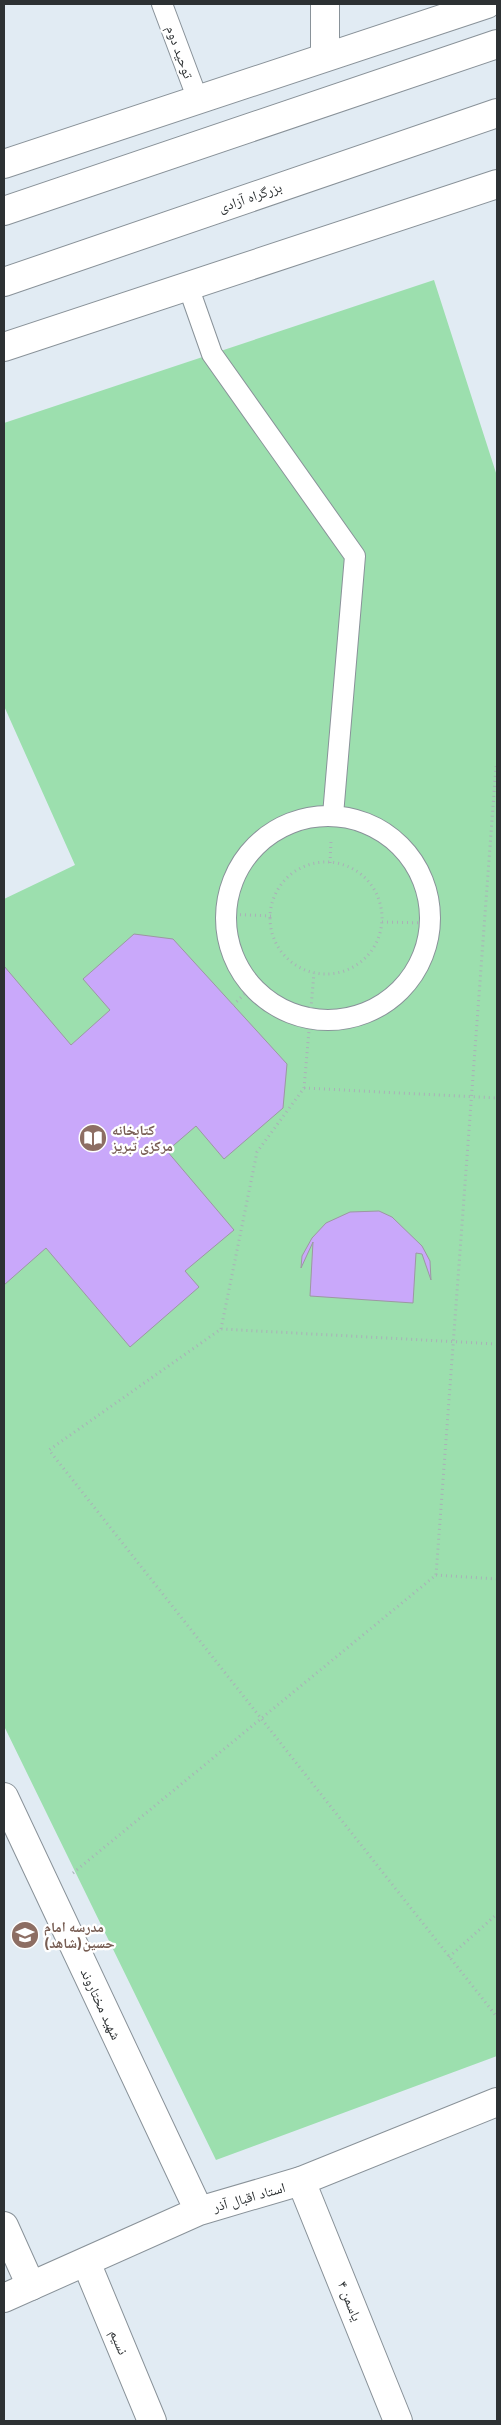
<svg xmlns="http://www.w3.org/2000/svg" width="501" height="2425" viewBox="0 0 501 2425" font-family="Inter,'Noto Naskh Arabic',sans-serif">
  <style>
    .green { fill: #9cdfae }
    .building { fill: #c9a8fa; stroke: #9c98a2 }
    .lines { fill: none; stroke-linecap: round; stroke-linejoin: round }
    .lane-casing { stroke: #899299; stroke-width: 22 }
    .street-casing { stroke: #899299; stroke-width: 30 }
    .secondary-casing { stroke: #899299; stroke-width: 30 }
    .highway-casing { stroke: #899299; stroke-width: 30 }
    .path { stroke: #a9b1b7; stroke-width: 3; stroke-dasharray: 1 4; stroke-linecap: butt }
    .lane { stroke: #fff; stroke-width: 20 }
    .street { stroke: #fff; stroke-width: 28 }
    .secondary { stroke: #fff; stroke-width: 28 }
    .highway { stroke: #fff; stroke-width: 28 }
    .labels { text-anchor: middle; stroke-width: 4.5; stroke-linejoin: round; paint-order: stroke }
    .street-label { font-size: 14px; fill: #2d3133; stroke: #fff }
    .education-label { font-size: 14px; font-weight: bold; fill: #785e54; stroke: #fff; text-anchor: start }
  </style>
  <rect width="100%" height="100%" fill="#e1ebf3"/>
  <path class="green" d="M434,280L497,476V2056L216,2160L4,1726V899L75,865L4,706V423Z"/>
  <path class="building" d="M134,934L173,939L287,1064L283,1108L224,1159L196,1126L167,1151L234,1230L185,1271L199,1287L130,1347L46,1248L4,1285V966L71,1045L110,1010L83,979Z
    M379,1211L392,1217L422,1246L430,1261L431,1280L422,1254L416,1253L413,1303L310,1296L313,1242L301,1268L302,1256L312,1238L326,1223L350,1212Z"/>
  <g class="lines">
    <defs>
      <path id="lane" d="M162,4L198,100
        M188,286L212,354L355,556L333,815
        M226 918a102 102 0 1 1 204 0a102 102 0 1 1-204 0Z"/>
      <path id="street" d="M325,4V57
        M301,2181L398,2421
        M4,2226L31,2286
        M86,2262L152,2421"/>
      <path id="secondary" d="M4,1797L199,2211
        M4,2298L199,2211L301,2181L497,2102"/>
      <path id="highway" d="M4,164L487,4
        M4,211L497,44
        M4,282L497,113
        M4,347L497,184"/>
    </defs>
    <use href="#lane" class="lane-casing"/>
    <use href="#street" class="street-casing"/>
    <use href="#secondary" class="secondary-casing"/>
    <use href="#highway" class="highway-casing"/>
    <path class="path" d="M270 918a56 56 0 1 1 112 0a56 56 0 1 1-112 0Z
      M330,863L331,841
      M225,914L271,916
      M382,922L429,923
      M233,1005L252,987
      M304,1088L497,1098
      M221,1329L257,1152L304,1088L314,973
      M497,1344L221,1329L49,1450L497,2017
      M436,1575L497,1579
      M73,1873L436,1575L496,766
      M449,1957L497,1914"/>
    <use href="#lane" class="lane"/>
    <use href="#street" class="street"/>
    <use href="#secondary" class="secondary"/>
    <use href="#highway" class="highway"/>
  </g>
  <defs>
    <symbol id="library-disc" viewBox="-11 -11 22 22"><circle r="9.5" fill="#8d6e63" stroke="#fff"/><path d="M-6-4Q-3-5.5-.7-3.5V5Q-3 3-6 4ZM6-4Q3-5.5 .7-3.5V5Q3 3 6 4Z" fill="#fff"/></symbol>
    <symbol id="school-disc" viewBox="-11 -11 22 22"><circle r="9.5" fill="#8d6e63" stroke="#fff"/><path d="M0-5L7-2L0 1L-7-2ZM-4 1L0 2.5L4 1V4Q0 6-4 4Z" fill="#fff"/></symbol>
  </defs>
  <g fill-rule="evenodd">
    <use href="#library-disc" x="77" y="1122" width="32" height="32"/>
    <use href="#school-disc" x="9" y="1919" width="32" height="32"/>
  </g>
  <g class="labels">
    <g class="street-label">
      <text transform="translate(180 52) rotate(70)" y="5">توحید دوم</text>
      <text transform="translate(250 197) rotate(-19)" y="5">بزرگراه آزادی</text>
      <text transform="translate(101 2004) rotate(65)" y="5">شهید مختاروند</text>
      <text transform="translate(249 2197) rotate(-16)" y="5">استاد اقبال آذر</text>
      <text transform="translate(350 2301) rotate(68)" y="5">یاسمن ۴</text>
      <text transform="translate(119 2342) rotate(67)" y="5">نسیم</text>
    </g>
    <g class="education-label">
      <text x="112" y="1135">کتابخانه<tspan x="112" dy="16">مرکزى تبریز</tspan></text>
      <text x="44" y="1932">مدرسه امام<tspan x="44" dy="16">حسین(شاهد)</tspan></text>
    </g>
  </g>
  <rect width="501" height="2425" fill="none" stroke="#2d3133" stroke-width="10"/>
</svg>
